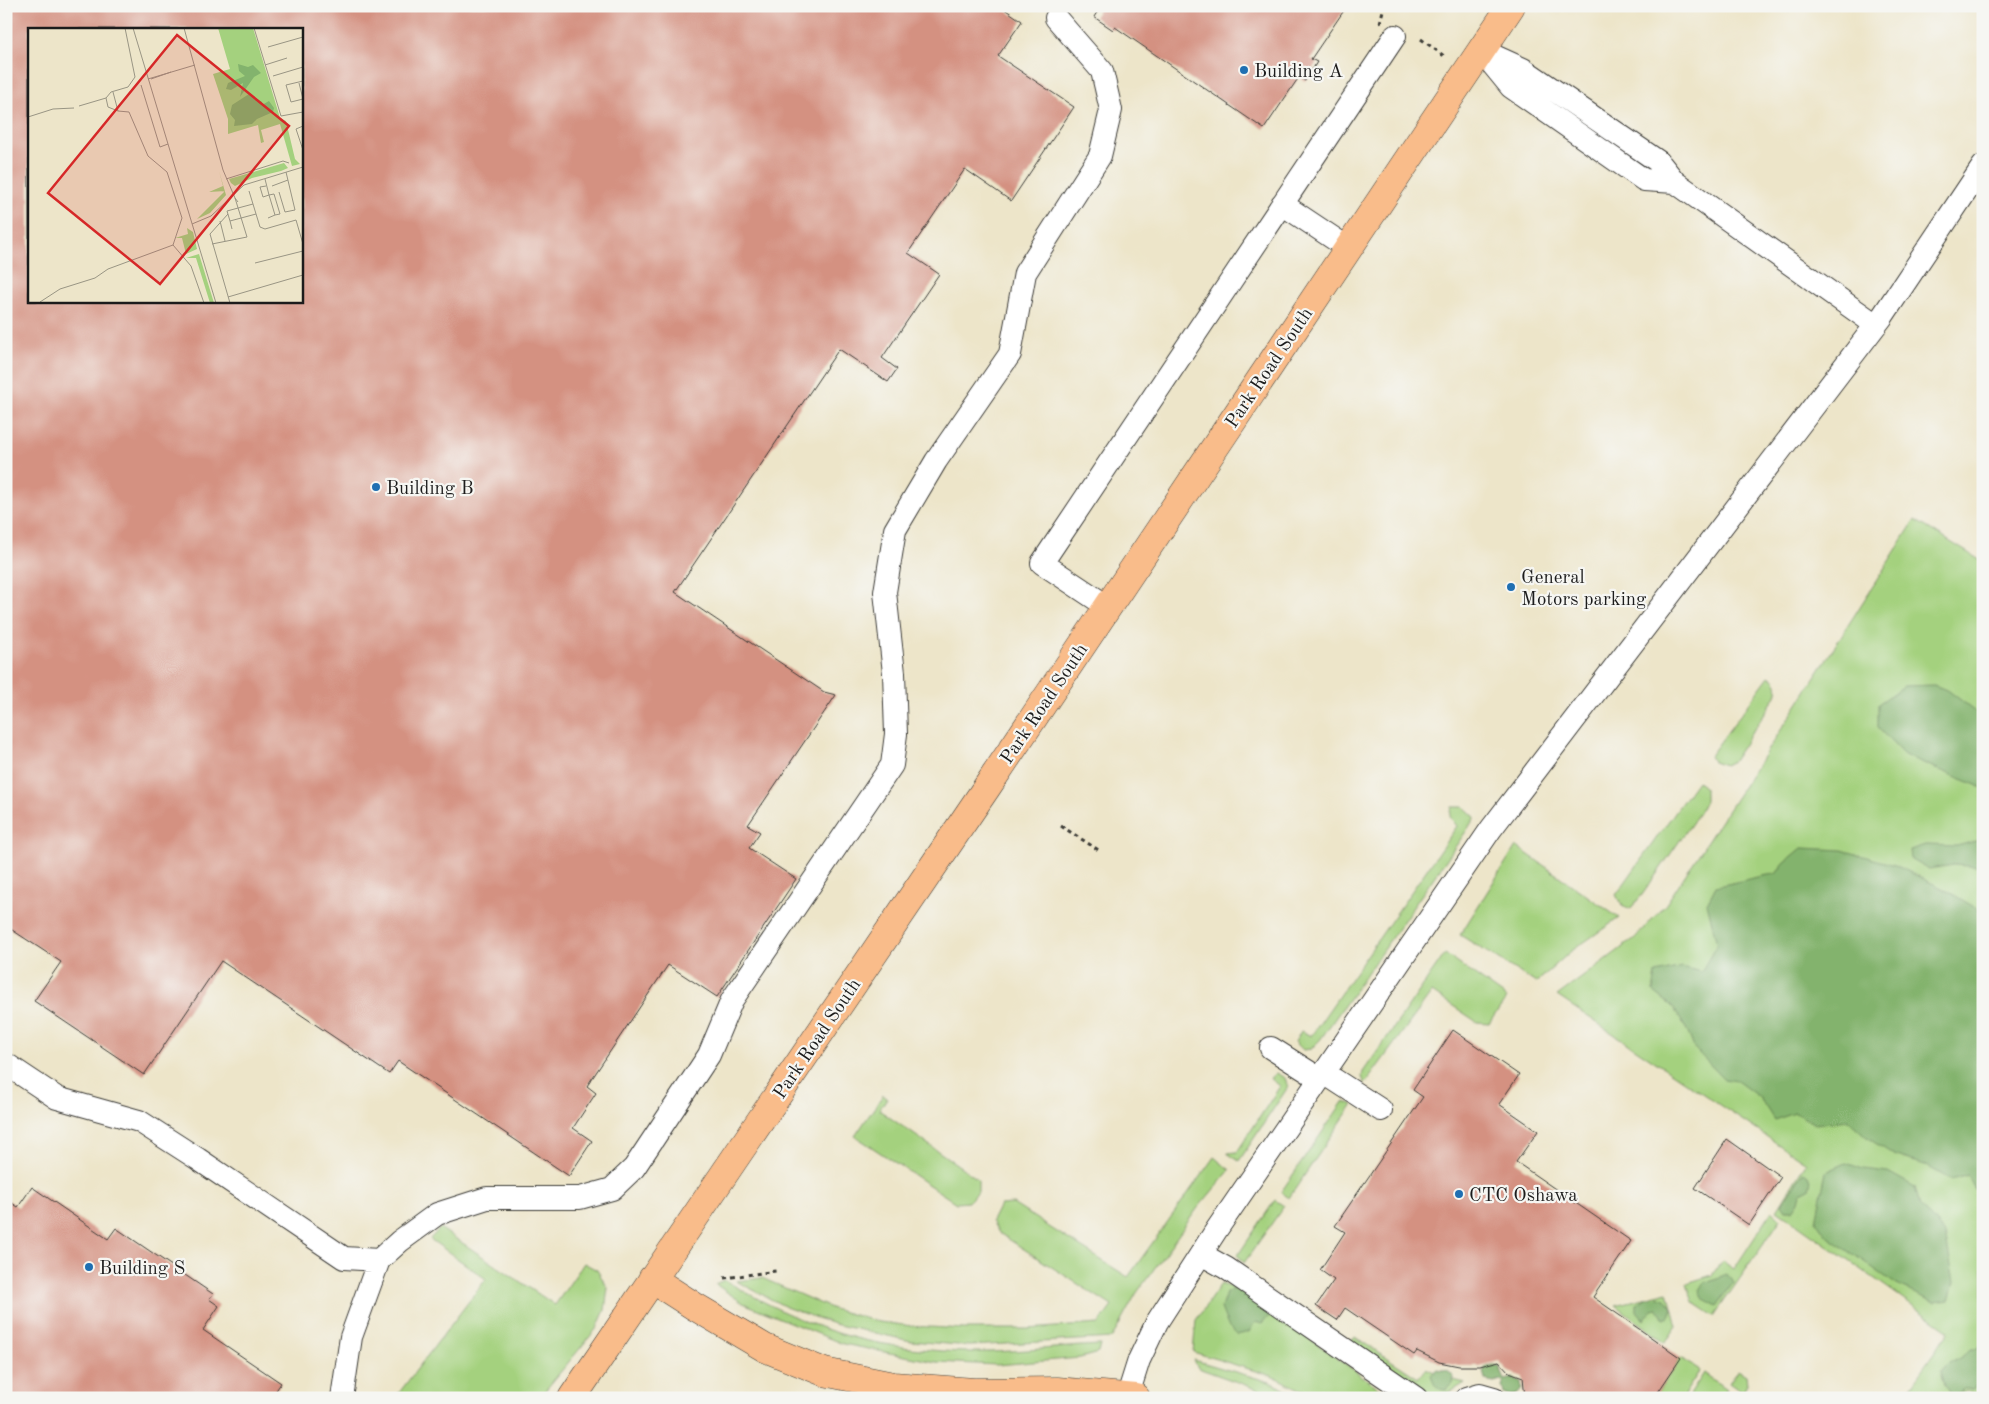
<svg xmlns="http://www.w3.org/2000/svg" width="1989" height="1404" viewBox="0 0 1989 1404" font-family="'Old Standard TT',serif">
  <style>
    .green { fill: #a4d17e; stroke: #60764d }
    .forest { fill: #83b36d; stroke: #506844 }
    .building { fill: #d49181; fill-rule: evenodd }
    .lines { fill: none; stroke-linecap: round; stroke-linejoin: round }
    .minor-casing { stroke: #3b3a36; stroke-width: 24 }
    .major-casing { stroke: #3b3a36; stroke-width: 29 }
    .path { stroke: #3b3a36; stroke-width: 3; stroke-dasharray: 4 4; stroke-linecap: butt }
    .minor { stroke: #fff; stroke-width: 22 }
    .major { stroke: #f9bc8a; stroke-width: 28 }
    .poi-dot { fill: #1f6fb2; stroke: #f6f6f2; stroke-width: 2 }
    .labels { text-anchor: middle; stroke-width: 4.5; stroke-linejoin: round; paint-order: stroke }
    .poi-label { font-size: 19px; fill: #1c1c1c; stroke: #f6f6f2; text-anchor: start }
    .street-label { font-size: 19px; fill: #1c1c1c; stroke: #f6f6f2 }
    .inset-road { fill: none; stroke: #999584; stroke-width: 1 }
    .view { fill: #d62828; fill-opacity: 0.15; stroke: #d62828; stroke-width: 2.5 }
    .inset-edge { fill: none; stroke: #1c1c1c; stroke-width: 2.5 }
  </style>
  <rect width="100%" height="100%" fill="#f6f6f2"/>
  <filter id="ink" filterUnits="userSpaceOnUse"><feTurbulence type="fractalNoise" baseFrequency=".02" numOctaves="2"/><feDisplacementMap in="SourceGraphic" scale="10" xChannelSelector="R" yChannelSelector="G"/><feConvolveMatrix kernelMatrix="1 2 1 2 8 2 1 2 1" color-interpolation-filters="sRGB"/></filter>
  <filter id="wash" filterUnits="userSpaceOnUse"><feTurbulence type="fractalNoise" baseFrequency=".0096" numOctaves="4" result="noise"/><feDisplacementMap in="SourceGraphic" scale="20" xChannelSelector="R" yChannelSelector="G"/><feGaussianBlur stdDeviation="1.12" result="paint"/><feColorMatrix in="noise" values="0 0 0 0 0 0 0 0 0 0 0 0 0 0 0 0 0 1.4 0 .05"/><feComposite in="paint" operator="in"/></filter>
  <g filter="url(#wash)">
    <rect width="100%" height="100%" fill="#ede5c9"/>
    <path class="green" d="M1915,520L1983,562V1383L1975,1394L1965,1391L1960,1398H1902L1949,1331L1777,1210L1806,1163L1557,996L1635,938L1666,904L1796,707Z
      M1769,676C1778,682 1779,685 1776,696L1733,761L1725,765L1713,761L1709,757Z
      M1697,781L1705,788V801L1699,813L1642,895L1630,909L1622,905L1616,895Z
      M1452,807H1464L1475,817L1467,830L1320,1040L1311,1049L1303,1050L1295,1042L1301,1031L1311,1036L1457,826L1450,817Z
      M1516,846L1619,918L1570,952L1536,983L1460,935Z
      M1445,954L1507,998L1489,1023L1477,1022L1432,992L1365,1084L1362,1077L1363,1072Z
      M1276,1073L1285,1078L1288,1087L1239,1161L1227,1153L1237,1152L1280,1086L1270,1078Z
      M883,1095L887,1098L879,1110L978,1179V1192L968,1202L956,1203L855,1136Z
      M1343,1102L1353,1104L1289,1198L1281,1192Z
      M1214,1157L1230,1170L1197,1209L1136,1294L1112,1338L970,1346L911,1341L834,1324L788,1308L736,1281L762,1278L833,1309L879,1322L912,1326L964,1329H1027L1099,1324L1112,1306L999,1233L992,1221L1000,1205L1013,1204L1128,1277Z
      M1275,1200L1284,1206L1244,1263L1238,1255Z
      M1772,1211L1781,1219L1714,1316L1693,1302L1687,1283L1712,1275L1722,1261L1734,1269Z
      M440,1228L555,1305L584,1263L597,1270L608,1288L605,1310L597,1328L539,1398H395L486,1279L430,1239Z
      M724,1280C756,1298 788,1316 823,1328C866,1344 921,1351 966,1352C1010,1353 1056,1347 1100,1345L1098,1353L1080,1358L997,1365L936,1362L843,1344L743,1303L715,1284Z
      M1221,1284L1233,1288L1323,1348L1393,1398H1319L1272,1376L1193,1352L1196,1320Z
      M1668,1292L1677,1326L1665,1343L1616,1305Z
      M1355,1337L1418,1378L1426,1368L1446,1378L1465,1383C1452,1391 1444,1398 1428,1393L1351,1341Z
      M1681,1358L1700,1370L1682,1398H1654Z
      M1194,1360L1270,1382L1303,1398H1282L1198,1368Z
      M1738,1370L1746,1375L1747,1384L1743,1393L1729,1383Z
      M1704,1373L1726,1389L1720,1398H1688Z"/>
    <path class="forest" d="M1934,685L1949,691L1983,717V788L1904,755L1878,728V704L1904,686Z
      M1983,839V867L1953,865L1929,869L1911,859L1910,850L1925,845L1957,846Z
      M1802,848L1842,850L1895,865L1944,889L1981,911L1983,915V1064L1979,1065L1983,1082V1197L1977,1193L1968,1175L1951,1180L1925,1165L1894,1155L1869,1139L1848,1120L1815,1124L1795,1113L1774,1120L1760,1098L1737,1081L1724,1079L1694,1048L1688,1032L1673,1007L1653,991L1656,973L1682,967L1701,972L1717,944L1707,903L1716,886C1737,883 1755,876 1776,874L1784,863Z
      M1846,1163L1863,1169L1888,1172L1915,1187L1920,1206L1945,1234L1954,1282L1949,1300L1934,1302L1897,1285L1826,1235L1816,1221L1826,1172Z
      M1803,1172L1809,1175L1811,1180L1809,1189L1801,1193L1799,1201L1793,1210H1786L1782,1204Z
      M1727,1274L1733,1283L1717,1306L1702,1298L1699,1291L1704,1283Z
      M1238,1287L1270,1309L1269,1316L1262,1324L1255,1322L1249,1332L1237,1335L1228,1326L1221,1308L1226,1293Z
      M1647,1297L1665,1298L1672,1308L1669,1316L1664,1318L1658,1309L1653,1310L1644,1320L1637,1312V1304Z
      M1983,1341V1378L1973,1389H1963L1953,1398L1945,1385L1941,1371C1952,1357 1960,1361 1970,1349H1978Z
      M1494,1365L1499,1366L1505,1380L1514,1378L1521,1382L1522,1389L1518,1394L1512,1396L1504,1393L1502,1387L1504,1382L1501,1380L1494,1382L1485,1380L1483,1371L1487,1366Z
      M1438,1369L1448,1371L1454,1377L1453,1384L1446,1390C1436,1390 1434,1383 1431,1375Z"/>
    <g id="blocks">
      <path class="building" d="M6,6H1000L1022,21L998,56L1074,107L1011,201L965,169L908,253L939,274L882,358L897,369L888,382L839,349L675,592L824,692L836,695L748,825L760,832L749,848L796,879L717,997L668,965L587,1086L596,1093L573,1128L592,1141L569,1176L398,1061L389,1074L221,961L144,1075L34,1001L61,962L6,926ZM29,29H301V301H29Z
        M1101,6H1347L1311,59L1317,62L1305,81L1299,77L1264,129L1115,27L1113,30L1094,17Z
        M1453,1030L1519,1075L1499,1104L1538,1131L1516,1162L1631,1241L1593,1297L1681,1358L1654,1398H1525L1523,1377L1509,1372L1499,1361L1480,1366H1459L1439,1362L1417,1351L1414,1355L1345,1308L1337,1320L1316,1306L1334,1280L1320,1270L1345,1232L1335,1226L1423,1097L1413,1090Z
        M1727,1139L1781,1177L1749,1225L1695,1188Z
        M32,1187L108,1239L116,1228L213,1294L209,1299L219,1306L203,1330L281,1383L271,1398H6V1199L18,1207Z"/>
    </g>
  </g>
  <g filter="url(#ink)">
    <use href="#blocks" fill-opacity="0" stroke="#3b3a36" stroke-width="1"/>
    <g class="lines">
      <defs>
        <path id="minor" d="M1481,50L1523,69L1659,162L1675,182L1876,325
          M1484,54L1511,87L1644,180L1675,182
          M1282,204L1348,248
          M1108,607L1042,563L1395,36
          M1271,1048L1320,1079
          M6,1064L57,1098L139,1121L198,1159L344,1258L379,1260L400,1241L437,1214L487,1198H580L612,1189L634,1168L709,1055L732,1000L892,765L896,734L894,673L885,592L895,530L936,461L1010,354L1025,273L1100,156L1111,110L1102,71L1056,18
          M1324,1073L1381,1110
          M1201,1254L1226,1268L1416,1398
          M342,1398L351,1337L379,1260
          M1127,1398L1139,1360L1157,1322L1217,1229L1491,829L1882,317L1983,166
          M1467,1398L1480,1394L1494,1398"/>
        <path id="major" d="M652,1279L694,1306L765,1348L824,1372L893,1386L974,1392L1057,1391L1136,1398
          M572,1398L989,784L1511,6"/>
      </defs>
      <use href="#minor" class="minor-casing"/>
      <use href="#major" class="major-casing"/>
      <path class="path" d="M1380,23L1384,6
        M1421,39L1444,56
        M1061,826L1100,851
        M724,1278L776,1271"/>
      <use href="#minor" class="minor"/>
      <use href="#major" class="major"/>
    </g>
  </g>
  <g class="poi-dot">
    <circle cx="1244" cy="70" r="5"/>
    <circle cx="376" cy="487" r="5"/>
    <circle cx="1511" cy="587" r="5"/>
    <circle cx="1459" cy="1194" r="5"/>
    <circle cx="89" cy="1267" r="5"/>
  </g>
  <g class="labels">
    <g class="poi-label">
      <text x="1254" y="77">Building A</text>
      <text x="386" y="494">Building B</text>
      <text x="1521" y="583">General<tspan x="1521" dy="22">Motors parking</tspan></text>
      <text x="1469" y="1201">CTC Oshawa</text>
      <text x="99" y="1274">Building S</text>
    </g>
    <g class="street-label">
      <text transform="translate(1268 367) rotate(-56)" y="7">Park Road South</text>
      <text transform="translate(1043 703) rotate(-56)" y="7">Park Road South</text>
      <text transform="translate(816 1038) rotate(-56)" y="7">Park Road South</text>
    </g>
  </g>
  <g transform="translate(28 28)">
    <rect width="275" height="275" fill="#ede5c9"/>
    <path d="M190,0H225L252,90L258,93L267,131L272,136L264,138L252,96L233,102L236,114L233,115L230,97L200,106V91L185,46L202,41ZM256,135L260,140L253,143L224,150L207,158L203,155L201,151ZM191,143L198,167L182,185L169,191L197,163L181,164L195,158ZM159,200L165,204L169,221L158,226L154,210H147L160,206ZM171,226L186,275H182L168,230H158Z" fill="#a4d17e"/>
    <path d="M210,36L220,39L225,37L233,45L226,49L212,69L215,55L203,62L198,61L200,55L217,48L211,43ZM221,66L234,74V77L241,73L246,80L245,84L229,91L224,96L206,98L207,92L202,86L204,77Z" fill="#83b36d"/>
    <path class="inset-road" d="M105,0L188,275M156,0L195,142L207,170M226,0L253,88L275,84M240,19L275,9M237,37L259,30M245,48L275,39M120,51L167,37M123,51L143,44M271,55L275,71L263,74L258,57L275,53M113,57L132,119L140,116M78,70L80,79L90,83L85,64M51,78L78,70L83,64L100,59L107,49L97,0M0,89L25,81L46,80M275,98L268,101L275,122M198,151L255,133L261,135M237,151L241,167L235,169L232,159L238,158M244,158L260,152M221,163L232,199L237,201L268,192L275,216M251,164L257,184L267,182L258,144M241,167L246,166L252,186L247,187M200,186L182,206L202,275M240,190L247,187L241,167M192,193L197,213M202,193L199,183L225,176M164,196L183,188L216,157L275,139M204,201L202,193L228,186M184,216L219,209L207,170L210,174M145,217L163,238L176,275M227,235L275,223M200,269L275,247M12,274L32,261L67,250L80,241L145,217L154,190L139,144L120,128L101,84L90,83"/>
    <path class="view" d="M149,7L261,98L132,256L20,165Z"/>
    <rect width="275" height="275" class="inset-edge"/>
  </g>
  <rect width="1989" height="1404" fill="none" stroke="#f6f6f2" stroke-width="25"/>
</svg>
